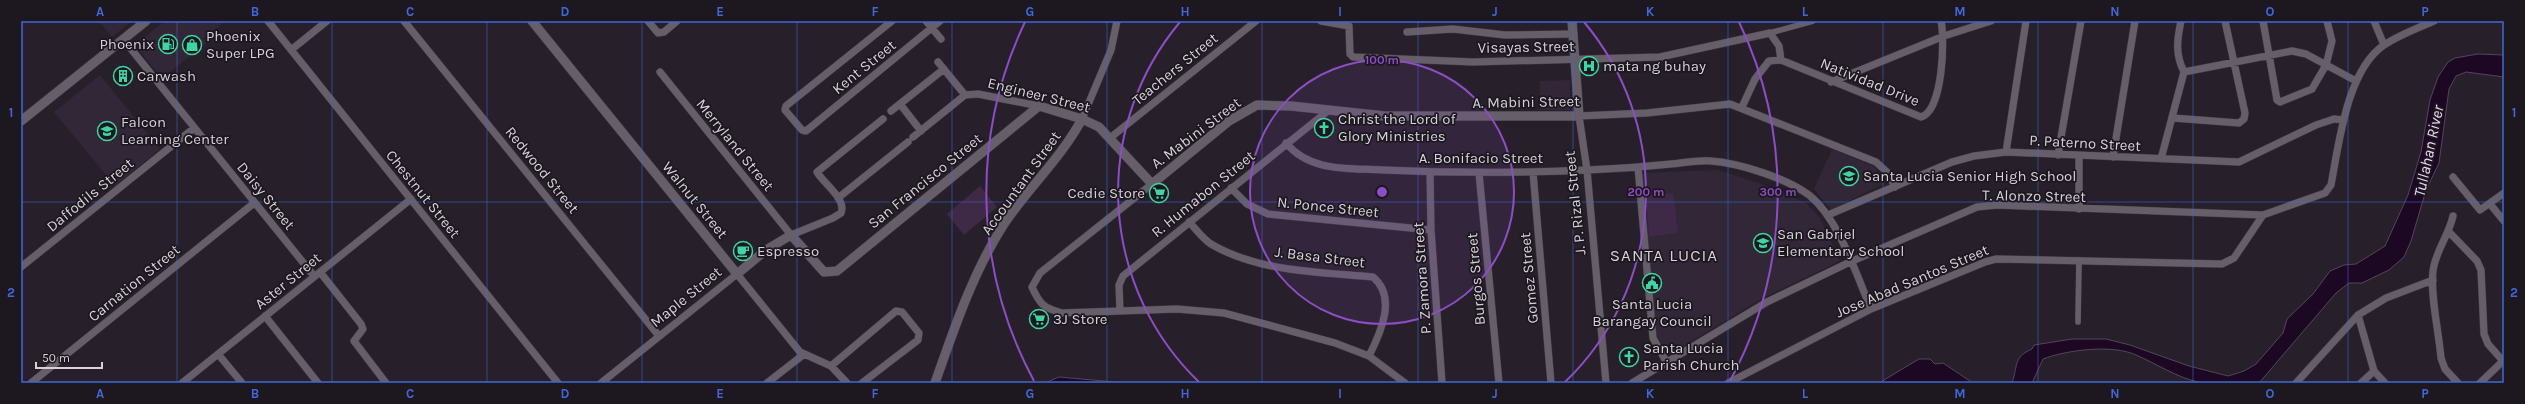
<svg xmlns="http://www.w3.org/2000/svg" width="2525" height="404" viewBox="0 0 2525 404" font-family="Karla,sans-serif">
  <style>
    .built { fill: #312736 }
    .green { fill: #3e2946 }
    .water { fill: #1d0824; stroke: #54455a }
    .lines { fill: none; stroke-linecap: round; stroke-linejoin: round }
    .pedestrian-casing { stroke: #403a42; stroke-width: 6 }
    .minor-casing { stroke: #403a42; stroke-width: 8 }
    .tertiary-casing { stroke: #403a42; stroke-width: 10 }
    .pedestrian { stroke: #665f6a; stroke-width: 5.5 }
    .minor { stroke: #665f6a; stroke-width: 7 }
    .tertiary { stroke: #665f6a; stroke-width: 9 }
    .grid { fill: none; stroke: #4268d8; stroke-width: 1; stroke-opacity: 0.55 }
    .ring { fill: none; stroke: #8d4dc4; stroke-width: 2 }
    .labels { text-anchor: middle; stroke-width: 3.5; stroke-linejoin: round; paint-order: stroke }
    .poi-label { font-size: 15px; fill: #d6d2d8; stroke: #1d1720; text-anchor: start }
    .street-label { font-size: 15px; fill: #d6d2d8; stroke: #1d1720 }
    .water-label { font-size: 16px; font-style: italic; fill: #efd6f9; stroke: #1d1720 }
    .quarter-label { font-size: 17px; letter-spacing: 1px; fill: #d6d2d8; stroke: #1d1720 }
    .centre { fill: #8d4dc4; stroke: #1d1720; stroke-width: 2 }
    .ring-label { font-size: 12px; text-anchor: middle; font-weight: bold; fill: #8d4dc4; stroke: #1d1720; stroke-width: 3.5; stroke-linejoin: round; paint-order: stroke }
    .neatline { fill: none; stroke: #4268d8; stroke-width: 1.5 }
    .grid-label { font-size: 13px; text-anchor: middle; font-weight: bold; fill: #4268d8 }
  </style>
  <rect width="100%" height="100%" fill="#27202a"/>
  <path class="built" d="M99,21H132L112,37Z
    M165,21H225L203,39L206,43L162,79L135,45Z
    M100,75L160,149L115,186L54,112Z
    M1570,80V110H1540V81Z
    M1832,149L1875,167L1883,184L1831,210L1814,189Z
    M1717,170L1759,183L1806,203L1820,218L1840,261L1763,298L1667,356L1655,332L1641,173Z"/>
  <path class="green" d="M980,186L997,207L964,235L947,214Z
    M1673,193L1678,233L1649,237L1646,196Z"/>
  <path class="water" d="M2478,54L2504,55V77L2466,72L2456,76L2449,89L2439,163L2426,190L2411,241L2404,257L2389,270L2362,283H2349L2336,293L2259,383C2240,383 2216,387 2198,382C2176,377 2157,364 2136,355C2112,344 2067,350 2043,359L2032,383H2012C2018,366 2013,357 2032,349L2034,345L2072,339H2106L2130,345L2189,366L2228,376L2244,371L2256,364L2283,333L2287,319L2313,294L2330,271L2344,265L2356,264L2385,246L2408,195L2421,152L2430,100L2438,77L2448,62L2455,58Z
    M1919,359H1930L1935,364L1943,363L1973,383H1879Z
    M1059,377L1126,383H1045Z"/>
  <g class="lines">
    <defs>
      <path id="pedestrian" d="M1770,33L1813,21
        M2078,322L2079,260"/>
      <path id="minor" d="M268,21L558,383
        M404,21L659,336
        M648,21L658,33L664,32L677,21
        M892,21L786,106L785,110L802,130L806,131L940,21
        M926,21L941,39
        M1321,21L1349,26L1350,54L1353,57L1473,62L1660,57L1770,33L1779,46L1781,60
        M2181,21C2177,40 2175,54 2184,72
        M2263,21L2277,100L2280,102L2312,89L2326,65L2332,41L2327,21
        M2374,21L2384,45
        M1407,32L1453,29L1505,35L1574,34
        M123,39L314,276
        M291,50L327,21
        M938,62L965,95
        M660,72L791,235L833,218L841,213C847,199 823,183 817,172L883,119
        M2184,72L2292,51L2306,54L2356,81
        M1831,82L1944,36L1991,21
        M900,104L921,131
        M1742,107L1755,79L1769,61L1781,60L1921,117C1943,111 1945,39 1941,21
        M891,111L944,69
        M2173,118L2239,123L2244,119L2245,113L2225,21
        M1082,119L1111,50L1117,21
        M913,137L965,95L978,94L1039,106
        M1110,138L1256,21
        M1286,143C1310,172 1348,168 1383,170C1451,173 1519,173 1587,170C1615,169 1643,167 1671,164C1684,163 1698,160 1711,161C1739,163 1786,178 1809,195C1839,219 1856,274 1871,309
        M2006,152L2026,21
        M2058,155L2081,21
        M2113,157L2135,21
        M2161,159L2184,72
        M1638,167L1653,338L1667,363
        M1430,172L1431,230L1442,383
        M1533,172L1551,383
        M1479,173L1499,383
        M2453,177L2480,210L2504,193
        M1152,184L1040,273L1032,287C1040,305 1044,308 1062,313L1177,309L1224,313L1335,343L1369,356L1405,383
        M1231,188L1247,204L1268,214L1431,230
        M838,198L908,142
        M2490,204L2504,221
        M2079,209V156
        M1828,215L1952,162L1974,156L2006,152L2239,162L2316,125L2334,119L2344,120
        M2453,216C2449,235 2435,252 2433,271C2430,295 2439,333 2441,358L2445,369L2458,383
        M1189,222C1196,229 1203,239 1211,244C1258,272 1320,272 1373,277C1397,297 1381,332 1369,356
        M2449,232L2477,261L2481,270L2484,334L2488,344L2503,361
        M21,267L194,128
        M320,272L361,324L363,329L354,341L386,383
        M1120,311L1119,285L1123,276L1329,110
        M2358,315L2374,371L2385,383
        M265,316L318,383
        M218,354L242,383
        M831,366L896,311L902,312L919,333L918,340L862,383
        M31,383L254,203
        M182,383L411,199
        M601,383L737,274L800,352L831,366L847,383
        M767,383L803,355
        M1606,383L1587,170L1579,116L1647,113L1730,104L1876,162L1888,173L1895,187
        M1632,383L1767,302L1850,262L1977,207L1997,205L2263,215L2325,193L2331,185C2339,143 2347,70 2384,45C2399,35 2418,28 2434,21
        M1728,383L1871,309L1985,262L1996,259L2222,264L2234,258L2263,215
        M2296,383L2358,315L2386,298L2433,280
        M2361,383L2374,371
        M2480,383L2504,360"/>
      <path id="tertiary" d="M532,21L737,274L766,250L791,235L824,272L837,271L1039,106L1082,119L1099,127L1152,184L1229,121L1257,105L1291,106L1385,116H1579L1572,21
        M21,121L146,21
        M935,383C954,329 973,272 1004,224C1029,187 1061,158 1082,119"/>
    </defs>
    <use href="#pedestrian" class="pedestrian-casing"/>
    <use href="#minor" class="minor-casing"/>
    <use href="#tertiary" class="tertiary-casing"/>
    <use href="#pedestrian" class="pedestrian"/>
    <use href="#minor" class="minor"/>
    <use href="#tertiary" class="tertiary"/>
  </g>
  <path class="grid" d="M177,21V383M332,21V383M487,21V383M642,21V383M797,21V383M952,21V383M1107,21V383M1262,21V383M1418,21V383M1573,21V383M1728,21V383M1883,21V383M2038,21V383M2193,21V383M2348,21V383M21,202H2504"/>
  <circle cx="1382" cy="192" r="132" fill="#8d4dc4" fill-opacity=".12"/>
  <g class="ring">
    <circle cx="1382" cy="192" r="132"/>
    <path d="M1199 382A264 264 0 0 1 1180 22M1584 22A264 264 0 0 1 1565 382"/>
    <path d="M1034 381A396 396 0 0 1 1025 22M1739 22A396 396 0 0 1 1730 381"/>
  </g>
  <defs>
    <symbol id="fuel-ring" viewBox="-11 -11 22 22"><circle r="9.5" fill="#1d1720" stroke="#3fd4a2" stroke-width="1.5"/><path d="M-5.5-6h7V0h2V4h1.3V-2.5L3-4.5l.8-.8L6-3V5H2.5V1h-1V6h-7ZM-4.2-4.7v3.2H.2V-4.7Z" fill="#3fd4a2"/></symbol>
    <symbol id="shop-ring" viewBox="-11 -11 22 22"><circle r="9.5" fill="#1d1720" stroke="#3fd4a2" stroke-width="1.5"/><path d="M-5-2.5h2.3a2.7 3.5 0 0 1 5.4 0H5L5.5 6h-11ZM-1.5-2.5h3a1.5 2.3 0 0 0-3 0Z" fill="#3fd4a2"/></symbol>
    <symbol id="hospital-ring" viewBox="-11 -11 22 22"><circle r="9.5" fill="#1d1720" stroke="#3fd4a2" stroke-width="1.5"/><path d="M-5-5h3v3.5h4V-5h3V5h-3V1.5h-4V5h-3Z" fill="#3fd4a2"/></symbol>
    <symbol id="building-ring" viewBox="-11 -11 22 22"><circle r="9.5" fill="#1d1720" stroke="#3fd4a2" stroke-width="1.5"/><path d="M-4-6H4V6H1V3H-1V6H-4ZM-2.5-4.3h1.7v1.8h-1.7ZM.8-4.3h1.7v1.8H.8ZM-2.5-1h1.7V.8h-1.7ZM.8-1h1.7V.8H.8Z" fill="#3fd4a2"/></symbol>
    <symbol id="church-ring" viewBox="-11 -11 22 22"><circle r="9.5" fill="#1d1720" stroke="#3fd4a2" stroke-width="1.5"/><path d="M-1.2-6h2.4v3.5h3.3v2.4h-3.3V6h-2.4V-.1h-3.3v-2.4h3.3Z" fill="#3fd4a2"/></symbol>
    <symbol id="school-ring" viewBox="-11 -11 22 22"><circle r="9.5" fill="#1d1720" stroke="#3fd4a2" stroke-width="1.5"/><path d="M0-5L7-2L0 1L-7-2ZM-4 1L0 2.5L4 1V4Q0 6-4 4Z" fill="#3fd4a2"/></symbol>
    <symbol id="supermarket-ring" viewBox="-11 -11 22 22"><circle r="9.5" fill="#1d1720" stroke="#3fd4a2" stroke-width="1.5"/><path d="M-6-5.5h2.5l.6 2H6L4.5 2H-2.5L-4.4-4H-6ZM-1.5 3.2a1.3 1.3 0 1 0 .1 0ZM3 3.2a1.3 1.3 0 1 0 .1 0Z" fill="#3fd4a2"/></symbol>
    <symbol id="cafe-ring" viewBox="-11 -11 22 22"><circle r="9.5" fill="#1d1720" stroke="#3fd4a2" stroke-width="1.5"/><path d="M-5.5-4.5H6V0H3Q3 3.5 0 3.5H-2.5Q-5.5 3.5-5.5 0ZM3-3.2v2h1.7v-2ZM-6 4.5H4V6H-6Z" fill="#3fd4a2"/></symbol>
    <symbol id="civic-ring" viewBox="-11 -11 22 22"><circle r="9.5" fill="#1d1720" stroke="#3fd4a2" stroke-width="1.5"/><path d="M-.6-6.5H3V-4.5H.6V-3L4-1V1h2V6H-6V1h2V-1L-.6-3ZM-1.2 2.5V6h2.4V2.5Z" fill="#3fd4a2"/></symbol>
  </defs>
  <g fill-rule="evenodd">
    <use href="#fuel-ring" x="157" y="33" width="22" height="22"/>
    <use href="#shop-ring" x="181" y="34" width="22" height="22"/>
    <use href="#hospital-ring" x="1578" y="55" width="22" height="22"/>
    <use href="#building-ring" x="112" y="65" width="22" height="22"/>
    <use href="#church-ring" x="1313" y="117" width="22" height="22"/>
    <use href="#school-ring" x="96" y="120" width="22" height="22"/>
    <use href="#school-ring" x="1838" y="165" width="22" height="22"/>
    <use href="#supermarket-ring" x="1148" y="182" width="22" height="22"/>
    <use href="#school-ring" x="1752" y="232" width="22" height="22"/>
    <use href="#cafe-ring" x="732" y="240" width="22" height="22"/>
    <use href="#civic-ring" x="1641" y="272" width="22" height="22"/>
    <use href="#supermarket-ring" x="1028" y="308" width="22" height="22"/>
    <use href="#church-ring" x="1618" y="346" width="22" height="22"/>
  </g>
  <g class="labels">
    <g class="poi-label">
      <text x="206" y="41">Phoenix<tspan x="206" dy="17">Super LPG</tspan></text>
      <text x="154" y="49" text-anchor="end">Phoenix</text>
      <text x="1603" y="71">mata ng buhay</text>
      <text x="137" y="81">Carwash</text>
      <text x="1338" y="124">Christ the Lord of<tspan x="1338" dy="17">Glory Ministries</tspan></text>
      <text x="121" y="127">Falcon<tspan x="121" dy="17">Learning Center</tspan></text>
      <text x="1863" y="181">Santa Lucia Senior High School</text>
      <text x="1145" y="198" text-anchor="end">Cedie Store</text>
      <text x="1777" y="239">San Gabriel<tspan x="1777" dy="17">Elementary School</tspan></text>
      <text x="757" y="256">Espresso</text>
      <text x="1652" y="309" text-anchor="middle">Santa Lucia<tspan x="1652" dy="17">Barangay Council</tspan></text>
      <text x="1053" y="324">3J Store</text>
      <text x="1643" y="353">Santa Lucia<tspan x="1643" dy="17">Parish Church</tspan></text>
    </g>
    <g class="street-label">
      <text transform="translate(1526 47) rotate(-1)" y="5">Visayas Street</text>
      <text transform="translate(864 67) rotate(-39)" y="5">Kent Street</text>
      <text transform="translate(1175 69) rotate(-39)" y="5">Teachers Street</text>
      <text transform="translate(1870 82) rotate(22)" y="5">Natividad Drive</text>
      <text transform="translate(1039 95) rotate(14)" y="5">Engineer Street</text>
      <text transform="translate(1526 102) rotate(-1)" y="5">A. Mabini Street</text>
      <text transform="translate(1196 133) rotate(-37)" y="5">A. Mabini Street</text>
      <text transform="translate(2085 143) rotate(3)" y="5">P. Paterno Street</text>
      <text transform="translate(735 145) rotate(51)" y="5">Merryland Street</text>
      <text x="1481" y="163">A. Bonifacio Street</text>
      <text transform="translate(542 170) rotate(51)" y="5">Redwood Street</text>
      <text transform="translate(925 181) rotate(-39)" y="5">San Francisco Street</text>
      <text transform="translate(1021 183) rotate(-54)" y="5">Accountant Street</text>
      <text transform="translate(423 194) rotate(51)" y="5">Chestnut Street</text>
      <text transform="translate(1203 194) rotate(-39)" y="5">R. Humabon Street</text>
      <text transform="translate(90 195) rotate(-39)" y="5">Daffodils Street</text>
      <text transform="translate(266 196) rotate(51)" y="5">Daisy Street</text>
      <text transform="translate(2034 196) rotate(1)" y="5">T. Alonzo Street</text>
      <text transform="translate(695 200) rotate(51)" y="5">Walnut Street</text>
      <text transform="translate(1575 203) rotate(-96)" y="5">J. P. Rizal Street</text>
      <text transform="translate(1328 207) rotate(6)" y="5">N. Ponce Street</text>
      <text transform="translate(1320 257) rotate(7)" y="5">J. Basa Street</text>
      <text transform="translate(1422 278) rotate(-94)" y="5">P. Zamora Street</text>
      <text transform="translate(1529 278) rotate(-95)" y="5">Gomez Street</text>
      <text transform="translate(1476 279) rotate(-95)" y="5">Burgos Street</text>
      <text transform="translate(288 281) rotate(-39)" y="5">Aster Street</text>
      <text transform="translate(1912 281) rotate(-23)" y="5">Jose Abad Santos Street</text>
      <text transform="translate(134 283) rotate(-39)" y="5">Carnation Street</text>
      <text transform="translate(686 297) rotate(-39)" y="5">Maple Street</text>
    </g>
    <g class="water-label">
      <text transform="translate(2428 151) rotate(-78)" y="6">Tullahan River</text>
    </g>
    <g class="quarter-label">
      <text x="1664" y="261">SANTA LUCIA</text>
    </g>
  </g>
  <circle cx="1382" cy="192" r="6" class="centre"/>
  <g class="ring-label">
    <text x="1382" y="64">100 m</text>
    <text x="1646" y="196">200 m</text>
    <text x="1778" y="196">300 m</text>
  </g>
  <rect width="2525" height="404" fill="none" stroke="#1d1720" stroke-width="44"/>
  <path d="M36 362v6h66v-6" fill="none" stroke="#d6d2d8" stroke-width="2"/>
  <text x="42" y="362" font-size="12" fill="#d6d2d8" stroke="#1d1720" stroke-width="3" paint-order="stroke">50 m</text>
  <rect x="22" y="22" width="2481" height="360" class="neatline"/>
  <g class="grid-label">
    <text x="100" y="16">A</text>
    <text x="255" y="16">B</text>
    <text x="410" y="16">C</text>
    <text x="565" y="16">D</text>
    <text x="720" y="16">E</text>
    <text x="875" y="16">F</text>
    <text x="1030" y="16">G</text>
    <text x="1185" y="16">H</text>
    <text x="1340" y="16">I</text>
    <text x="1495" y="16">J</text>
    <text x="1650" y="16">K</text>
    <text x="1805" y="16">L</text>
    <text x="1960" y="16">M</text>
    <text x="2115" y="16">N</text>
    <text x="2270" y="16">O</text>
    <text x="2425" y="16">P</text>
    <text x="11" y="117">1</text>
    <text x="2514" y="117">1</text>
    <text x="11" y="297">2</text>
    <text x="2514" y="297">2</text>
    <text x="100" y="398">A</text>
    <text x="255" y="398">B</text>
    <text x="410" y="398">C</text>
    <text x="565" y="398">D</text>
    <text x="720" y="398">E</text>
    <text x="875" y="398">F</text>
    <text x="1030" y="398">G</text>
    <text x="1185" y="398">H</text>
    <text x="1340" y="398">I</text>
    <text x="1495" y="398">J</text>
    <text x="1650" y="398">K</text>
    <text x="1805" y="398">L</text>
    <text x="1960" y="398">M</text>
    <text x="2115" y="398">N</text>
    <text x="2270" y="398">O</text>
    <text x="2425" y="398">P</text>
  </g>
</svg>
